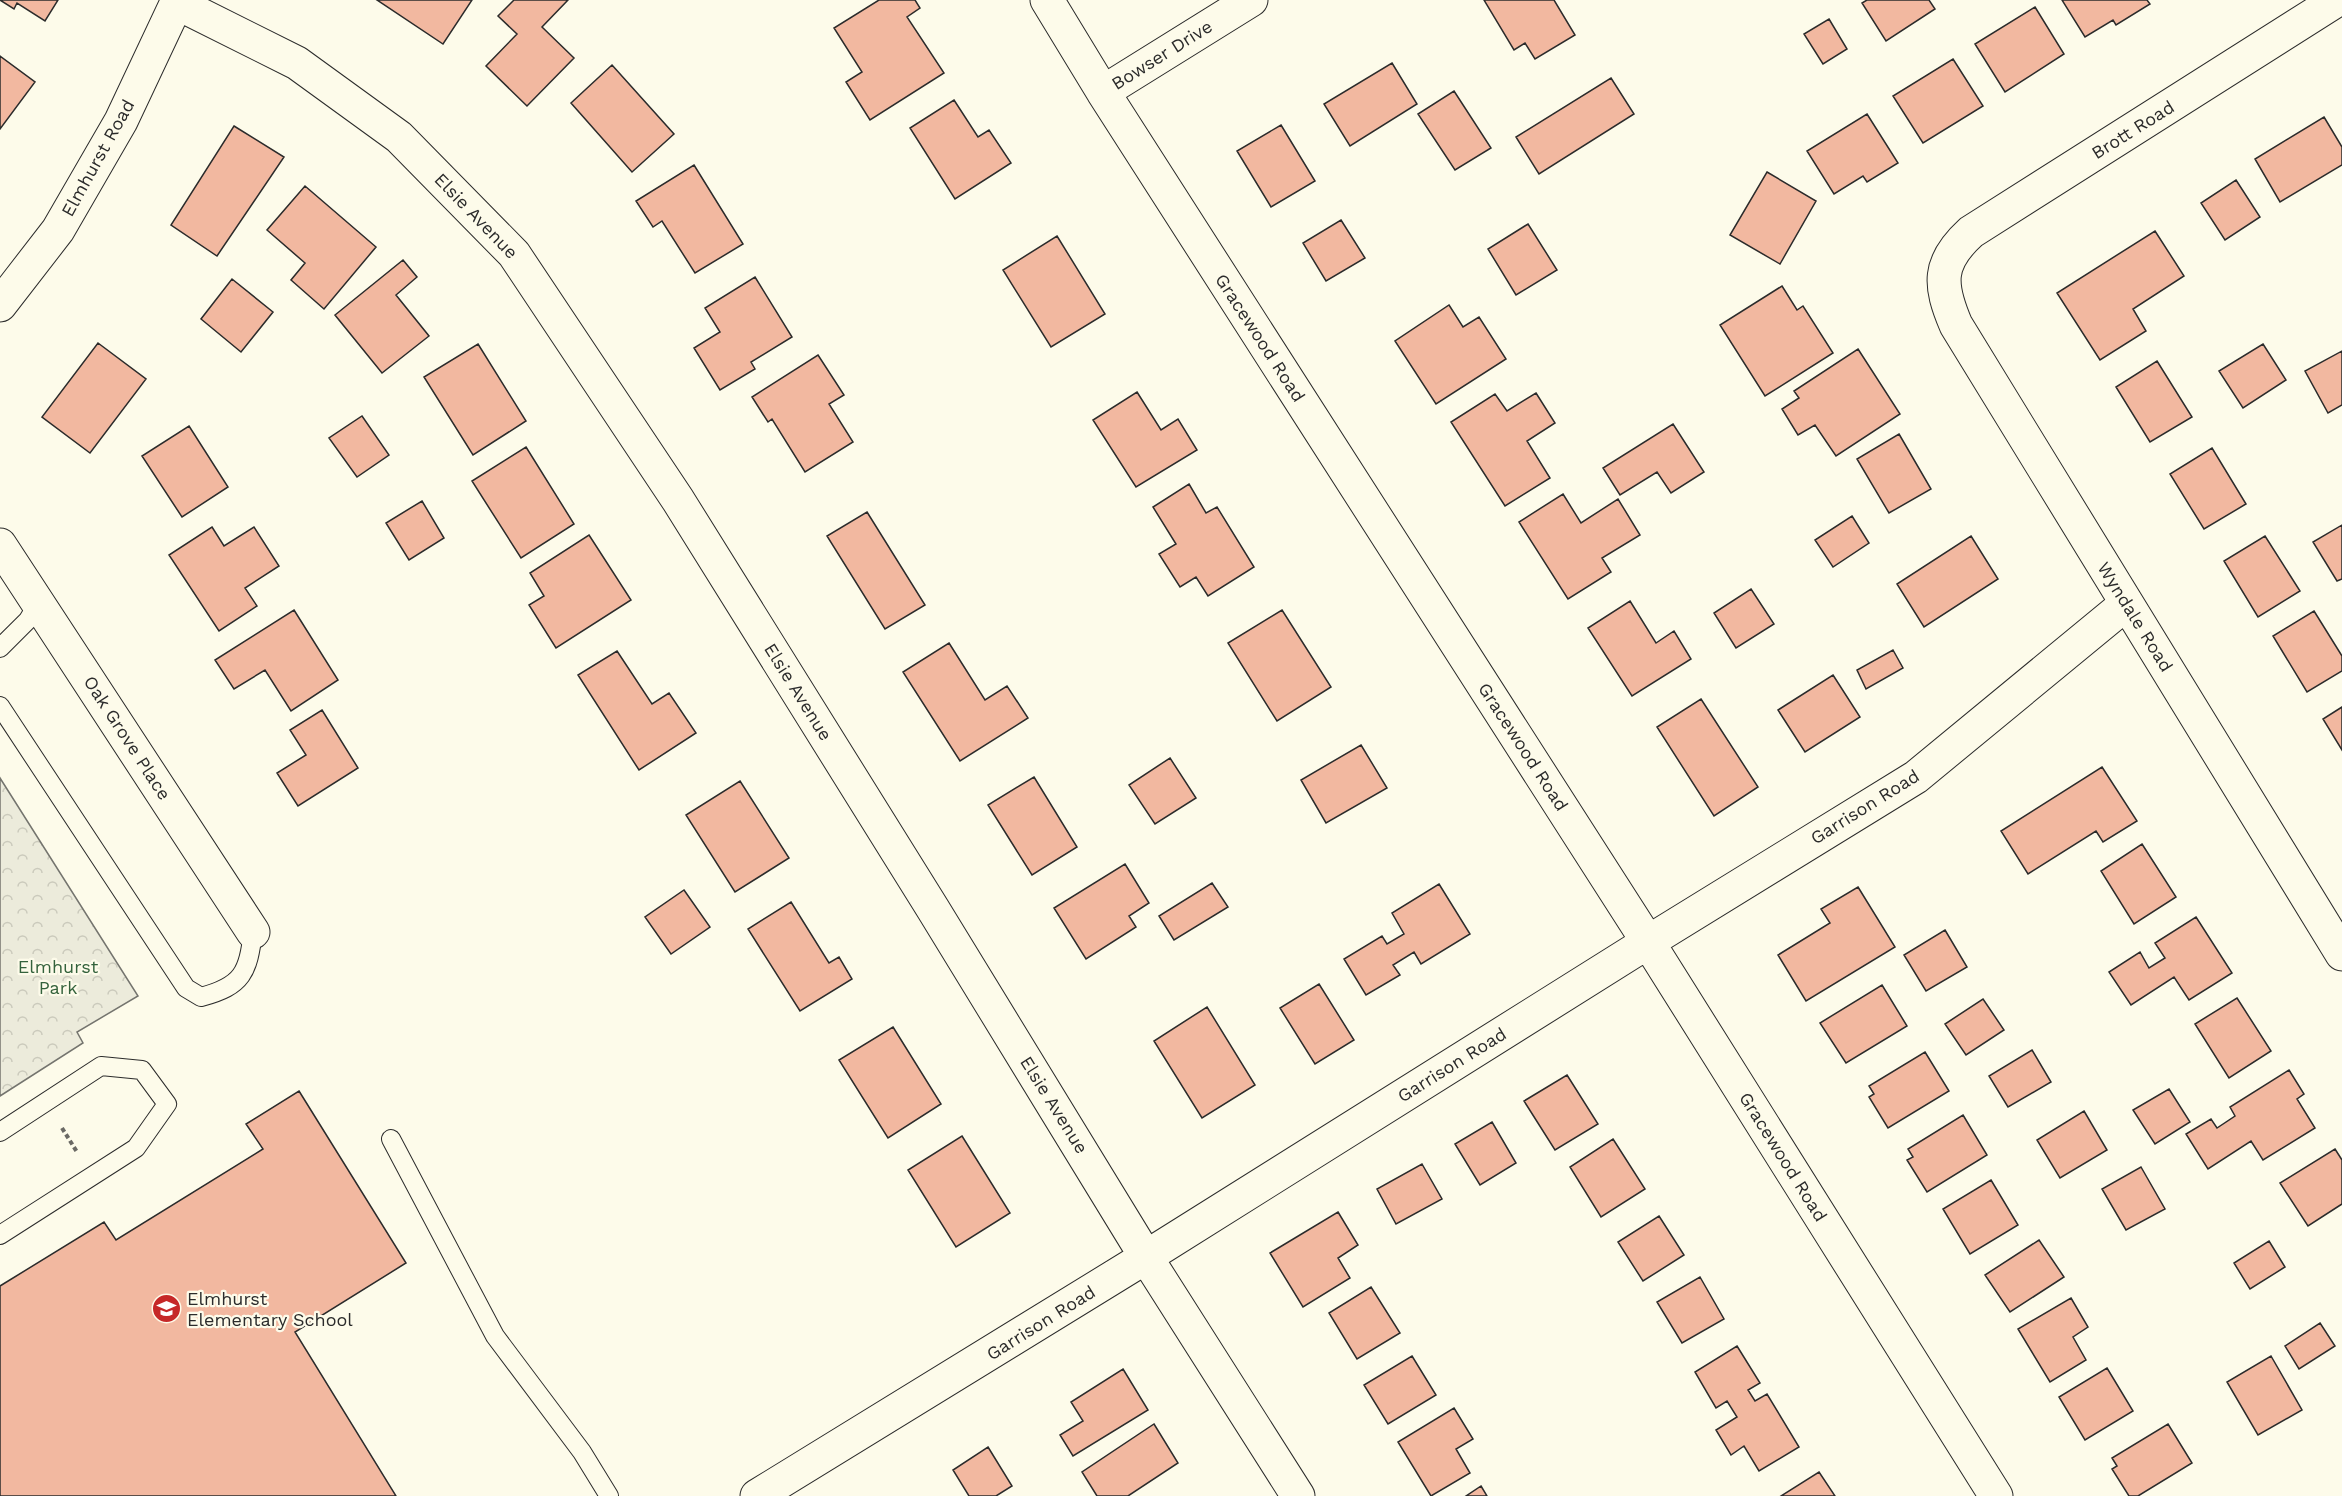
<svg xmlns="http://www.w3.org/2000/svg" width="2342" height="1496" viewBox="0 0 2342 1496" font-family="'Work Sans',sans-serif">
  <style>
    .forest { fill: url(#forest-crowns); stroke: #74746e; stroke-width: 1.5 }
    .building { fill: #f2b8a0; stroke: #2b2b2b; stroke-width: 1.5 }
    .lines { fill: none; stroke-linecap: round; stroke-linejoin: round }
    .lane-casing { stroke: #2b2b2b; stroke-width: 20 }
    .street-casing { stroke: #2b2b2b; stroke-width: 35 }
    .path { stroke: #6a6964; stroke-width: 4; stroke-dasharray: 4.5 3; stroke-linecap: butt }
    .lane { stroke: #fdfbea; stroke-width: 18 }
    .street { stroke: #fdfbea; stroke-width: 33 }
    .labels { text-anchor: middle; stroke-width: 4.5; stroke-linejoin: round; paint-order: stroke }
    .street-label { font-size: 18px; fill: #2b2b2b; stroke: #fdfbea }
    .park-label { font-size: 18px; fill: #34623c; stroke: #fdfbea }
    .poi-label { font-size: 18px; fill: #2b2b2b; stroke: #fdfbea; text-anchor: start }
  </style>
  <defs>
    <pattern id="forest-crowns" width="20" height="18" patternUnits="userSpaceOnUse" patternTransform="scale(1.5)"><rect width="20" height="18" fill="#ecebdb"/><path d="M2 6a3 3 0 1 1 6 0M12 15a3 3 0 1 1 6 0" fill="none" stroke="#cbcabc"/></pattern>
  </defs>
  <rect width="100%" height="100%" fill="#fdfbea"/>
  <path class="forest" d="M0,778L138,996L77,1032L83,1043L0,1096Z"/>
  <path class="building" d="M0,0H58L45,21L17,3L14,9Z
    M377,0H472L443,44Z
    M514,0H568L542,27L574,58L527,106L486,66L517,34L498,16Z
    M879,0H915L920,8L907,17L944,73L870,120L846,82L862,72L834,28Z
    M1484,0H1554L1575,35L1535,59L1525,43L1514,50Z
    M1867,0H1929L1935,9L1886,41L1862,3Z
    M2062,0H2147L2150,4L2116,25L2113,20L2085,37Z
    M2035,7L2064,54L2005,92L1975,44Z
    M1829,19L1847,49L1823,64L1804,34Z
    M0,56L35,82L0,129Z
    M1953,59L1983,106L1923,143L1893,96Z
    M1392,63L1417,104L1350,146L1324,104Z
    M612,65L674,134L632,172L571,103Z
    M1611,78L1634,114L1539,174L1516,137Z
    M1454,91L1491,148L1455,170L1418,114Z
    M954,100L978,137L989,130L1011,163L955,199L910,128Z
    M1867,114L1898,163L1867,182L1863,176L1834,194L1807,151Z
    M2324,117L2342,147V165L2280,202L2255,159Z
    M1281,125L1315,181L1271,207L1237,151Z
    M234,126L284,157L217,256L171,225Z
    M694,165L743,244L695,273L662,221L653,227L636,201Z
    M1767,172L1816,201L1780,264L1730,235Z
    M2236,180L2260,217L2225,240L2201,203Z
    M305,186L376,247L324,309L291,280L305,263L267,230Z
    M1341,220L1365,258L1326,281L1303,243Z
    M1528,224L1557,270L1516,295L1488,249Z
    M2155,231L2184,276L2133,309L2146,331L2100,360L2057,293Z
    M1057,236L1105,314L1051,347L1003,270Z
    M403,260L417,277L396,295L429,336L382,373L335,315Z
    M755,277L792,337L751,362L755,369L720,390L694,348L720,332L705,308Z
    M232,279L273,312L241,352L201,319Z
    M1782,286L1797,310L1803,306L1833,353L1765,396L1720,325Z
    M1449,305L1463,327L1479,317L1506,359L1436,404L1395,341Z
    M98,343L146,379L90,453L42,417Z
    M478,344L526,421L473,455L424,377Z
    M2263,344L2286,380L2243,408L2219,371Z
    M1858,349L1900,414L1836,456L1815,425L1798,435L1782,409L1799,398L1794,391Z
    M2342,351V405L2328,413L2305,371Z
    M818,355L844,395L829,404L853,442L805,472L772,419L768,422L752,397Z
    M2157,361L2192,417L2150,442L2116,387Z
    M1137,392L1161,430L1178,419L1197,450L1136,487L1093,420Z
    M1536,393L1555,423L1527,441L1550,478L1505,506L1451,422L1495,394L1507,411Z
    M362,416L389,455L357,477L329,438Z
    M1673,424L1704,472L1671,493L1657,472L1620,495L1603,468Z
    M189,426L228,487L182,517L142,456Z
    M1899,434L1931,489L1889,513L1857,459Z
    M526,447L574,524L521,558L472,481Z
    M2212,448L2246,504L2204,529L2170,474Z
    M1189,484L1206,513L1217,507L1254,567L1208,596L1196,577L1180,587L1159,554L1176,544L1153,507Z
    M1563,494L1581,523L1618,499L1640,535L1602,558L1611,572L1568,599L1519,522Z
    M422,501L444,538L409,560L386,523Z
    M867,512L925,605L885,629L827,536Z
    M1852,516L1869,543L1833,567L1815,540Z
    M2342,525V579L2337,581L2313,542Z
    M212,527L224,546L254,527L279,566L245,588L257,606L219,631L169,555Z
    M589,535L631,600L556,648L529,605L544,596L530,573Z
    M1971,536L1998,579L1924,627L1897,584Z
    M2265,536L2300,591L2258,617L2224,561Z
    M1751,589L1774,624L1736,648L1714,613Z
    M1630,601L1656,643L1674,631L1691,659L1632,696L1588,628Z
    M294,610L338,680L291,711L265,670L234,689L215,660Z
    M1282,610L1331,687L1277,721L1228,643Z
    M2314,611L2342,656V671L2307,692L2273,636Z
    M949,643L985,700L1007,686L1028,718L960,761L903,672Z
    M1893,650L1903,668L1866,689L1857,670Z
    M617,651L652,704L669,693L696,733L639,770L578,675Z
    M1833,675L1860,717L1805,752L1778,710Z
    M1701,699L1758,787L1714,816L1657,727Z
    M2342,707V750L2323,719Z
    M322,710L358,768L298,806L277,773L306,755L290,730Z
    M1361,745L1387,788L1326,823L1301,780Z
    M1170,758L1196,798L1155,824L1129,785Z
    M2102,767L2137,821L2103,842L2096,831L2028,874L2001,831Z
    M1034,777L1077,847L1032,875L988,805Z
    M740,781L789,858L735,892L686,815Z
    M2142,844L2176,897L2134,924L2101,871Z
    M1125,864L1149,903L1129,916L1136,927L1086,959L1054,908Z
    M1212,883L1228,907L1174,940L1159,916Z
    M1439,884L1470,934L1421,964L1414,952L1393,965L1400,975L1366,995L1344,959L1382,936L1387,944L1404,934L1392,913Z
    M1858,887L1895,947L1806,1001L1778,955L1830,923L1821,909Z
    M684,890L710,927L671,954L645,917Z
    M791,902L829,963L839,957L852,979L800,1011L748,929Z
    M2196,917L2232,973L2189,1000L2174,977L2131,1005L2109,972L2140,952L2149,968L2165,958L2155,943Z
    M1945,930L1967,967L1926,991L1904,955Z
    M1319,984L1354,1040L1315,1064L1280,1008Z
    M1882,985L1907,1026L1846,1063L1820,1023Z
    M2237,998L2271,1051L2229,1078L2195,1024Z
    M1983,999L2004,1030L1966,1055L1945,1024Z
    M1207,1007L1255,1085L1202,1118L1154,1041Z
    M893,1027L941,1104L888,1138L839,1060Z
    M2032,1050L2051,1082L2008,1107L1989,1076Z
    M1925,1052L1949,1091L1888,1128L1869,1097L1874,1094L1869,1086Z
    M2289,1070L2304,1094L2297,1099L2315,1128L2263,1160L2251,1141L2208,1169L2186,1134L2211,1119L2217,1128L2235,1116L2230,1107Z
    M1567,1075L1598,1124L1555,1150L1524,1101Z
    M2169,1089L2190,1122L2155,1144L2133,1110Z
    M299,1091L406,1263L295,1332L396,1496H0V1286L104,1222L116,1240L263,1149L246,1124Z
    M2084,1111L2107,1150L2060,1178L2037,1140Z
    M1963,1115L1987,1155L1927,1192L1907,1160L1913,1157L1908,1149Z
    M1492,1122L1516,1163L1480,1185L1455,1144Z
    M962,1136L1010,1213L956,1247L908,1170Z
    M1613,1139L1645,1189L1601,1217L1570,1167Z
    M2335,1149L2342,1160V1204L2308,1226L2280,1183Z
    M1422,1164L1442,1199L1396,1224L1377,1189Z
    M2141,1167L2165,1209L2126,1230L2102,1189Z
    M1991,1180L2018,1225L1970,1254L1943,1209Z
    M1338,1212L1358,1245L1338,1258L1350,1278L1303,1307L1270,1253Z
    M1659,1216L1684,1255L1643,1281L1618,1242Z
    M2039,1240L2064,1277L2010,1312L1985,1275Z
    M2269,1241L2285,1267L2250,1289L2234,1263Z
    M1700,1277L1724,1319L1682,1343L1657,1302Z
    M1371,1287L1400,1333L1357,1359L1329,1313Z
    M2071,1298L2088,1327L2073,1337L2086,1360L2050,1382L2018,1329Z
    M2320,1323L2335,1346L2299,1369L2285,1346Z
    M1737,1346L1760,1383L1748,1390L1755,1401L1767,1394L1799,1447L1759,1471L1744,1446L1731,1455L1716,1430L1737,1417L1727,1401L1716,1408L1695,1372Z
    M1412,1356L1436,1395L1388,1424L1364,1385Z
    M2271,1356L2302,1410L2258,1435L2227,1382Z
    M2107,1368L2133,1411L2085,1440L2059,1397Z
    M1123,1369L1148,1410L1073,1456L1060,1435L1083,1421L1071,1402Z
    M1454,1408L1473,1439L1456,1449L1470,1473L1431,1496L1398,1442Z
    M1154,1424L1178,1463L1128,1496H1097L1082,1472Z
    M2168,1424L2192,1463L2138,1496H2129L2112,1469L2117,1466L2112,1458Z
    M988,1447L1012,1486L996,1496H969L953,1470Z
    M1819,1472L1835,1496H1781Z
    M1481,1486L1487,1496H1466Z"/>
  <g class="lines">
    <defs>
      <path id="lane" d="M0,648L28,620L39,602
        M0,706L186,988L201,997C243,986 248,972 253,932
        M0,1132L101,1066L142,1070L167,1104L136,1148L0,1235
        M391,1139L495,1336L582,1452L609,1496"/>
      <path id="street" d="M1047,0L1103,92L1648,942L1996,1496
        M2337,0L1971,232C1937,263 1939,285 1956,325L2342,954
        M177,3L297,63L399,137L514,254L678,500L933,909L1146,1257L1298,1496
        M1103,92L1251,0
        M0,305L58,230L121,121L178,0
        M0,545L253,932
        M757,1496L1146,1257L1648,942L1916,777L2126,604"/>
    </defs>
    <use href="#lane" class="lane-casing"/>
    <use href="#street" class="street-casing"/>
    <path class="path" d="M62,1128L77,1152"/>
    <use href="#lane" class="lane"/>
    <use href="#street" class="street"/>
  </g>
  <defs>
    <symbol id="school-disc" viewBox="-11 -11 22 22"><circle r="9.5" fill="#c62828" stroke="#fdfbea"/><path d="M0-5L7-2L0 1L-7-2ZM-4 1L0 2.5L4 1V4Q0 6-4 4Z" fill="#fff"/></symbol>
  </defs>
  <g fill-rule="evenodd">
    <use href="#school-disc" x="150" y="1292" width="33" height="33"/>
  </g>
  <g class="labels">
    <g class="street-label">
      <text transform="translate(1162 55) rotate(-32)" y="6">Bowser Drive</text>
      <text transform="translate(2133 130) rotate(-32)" y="6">Brott Road</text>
      <text transform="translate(98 158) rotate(-61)" y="6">Elmhurst Road</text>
      <text transform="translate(476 216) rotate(46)" y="6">Elsie Avenue</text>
      <text transform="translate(1260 338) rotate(57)" y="6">Gracewood Road</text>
      <text transform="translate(2135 617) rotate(58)" y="6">Wyndale Road</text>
      <text transform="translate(798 692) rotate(58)" y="6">Elsie Avenue</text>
      <text transform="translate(127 738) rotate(57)" y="6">Oak Grove Place</text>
      <text transform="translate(1523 747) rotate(57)" y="6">Gracewood Road</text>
      <text transform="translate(1865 807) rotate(-32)" y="6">Garrison Road</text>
      <text transform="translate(1452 1065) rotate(-32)" y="6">Garrison Road</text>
      <text transform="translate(1054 1105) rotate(58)" y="6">Elsie Avenue</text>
      <text transform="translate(1783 1157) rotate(58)" y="6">Gracewood Road</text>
      <text transform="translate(1041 1323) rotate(-32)" y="6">Garrison Road</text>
    </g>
    <g class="park-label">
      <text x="58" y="973">Elmhurst<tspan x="58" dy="21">Park</tspan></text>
    </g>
    <g class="poi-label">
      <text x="187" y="1305">Elmhurst<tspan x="187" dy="21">Elementary School</tspan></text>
    </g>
  </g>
</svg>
